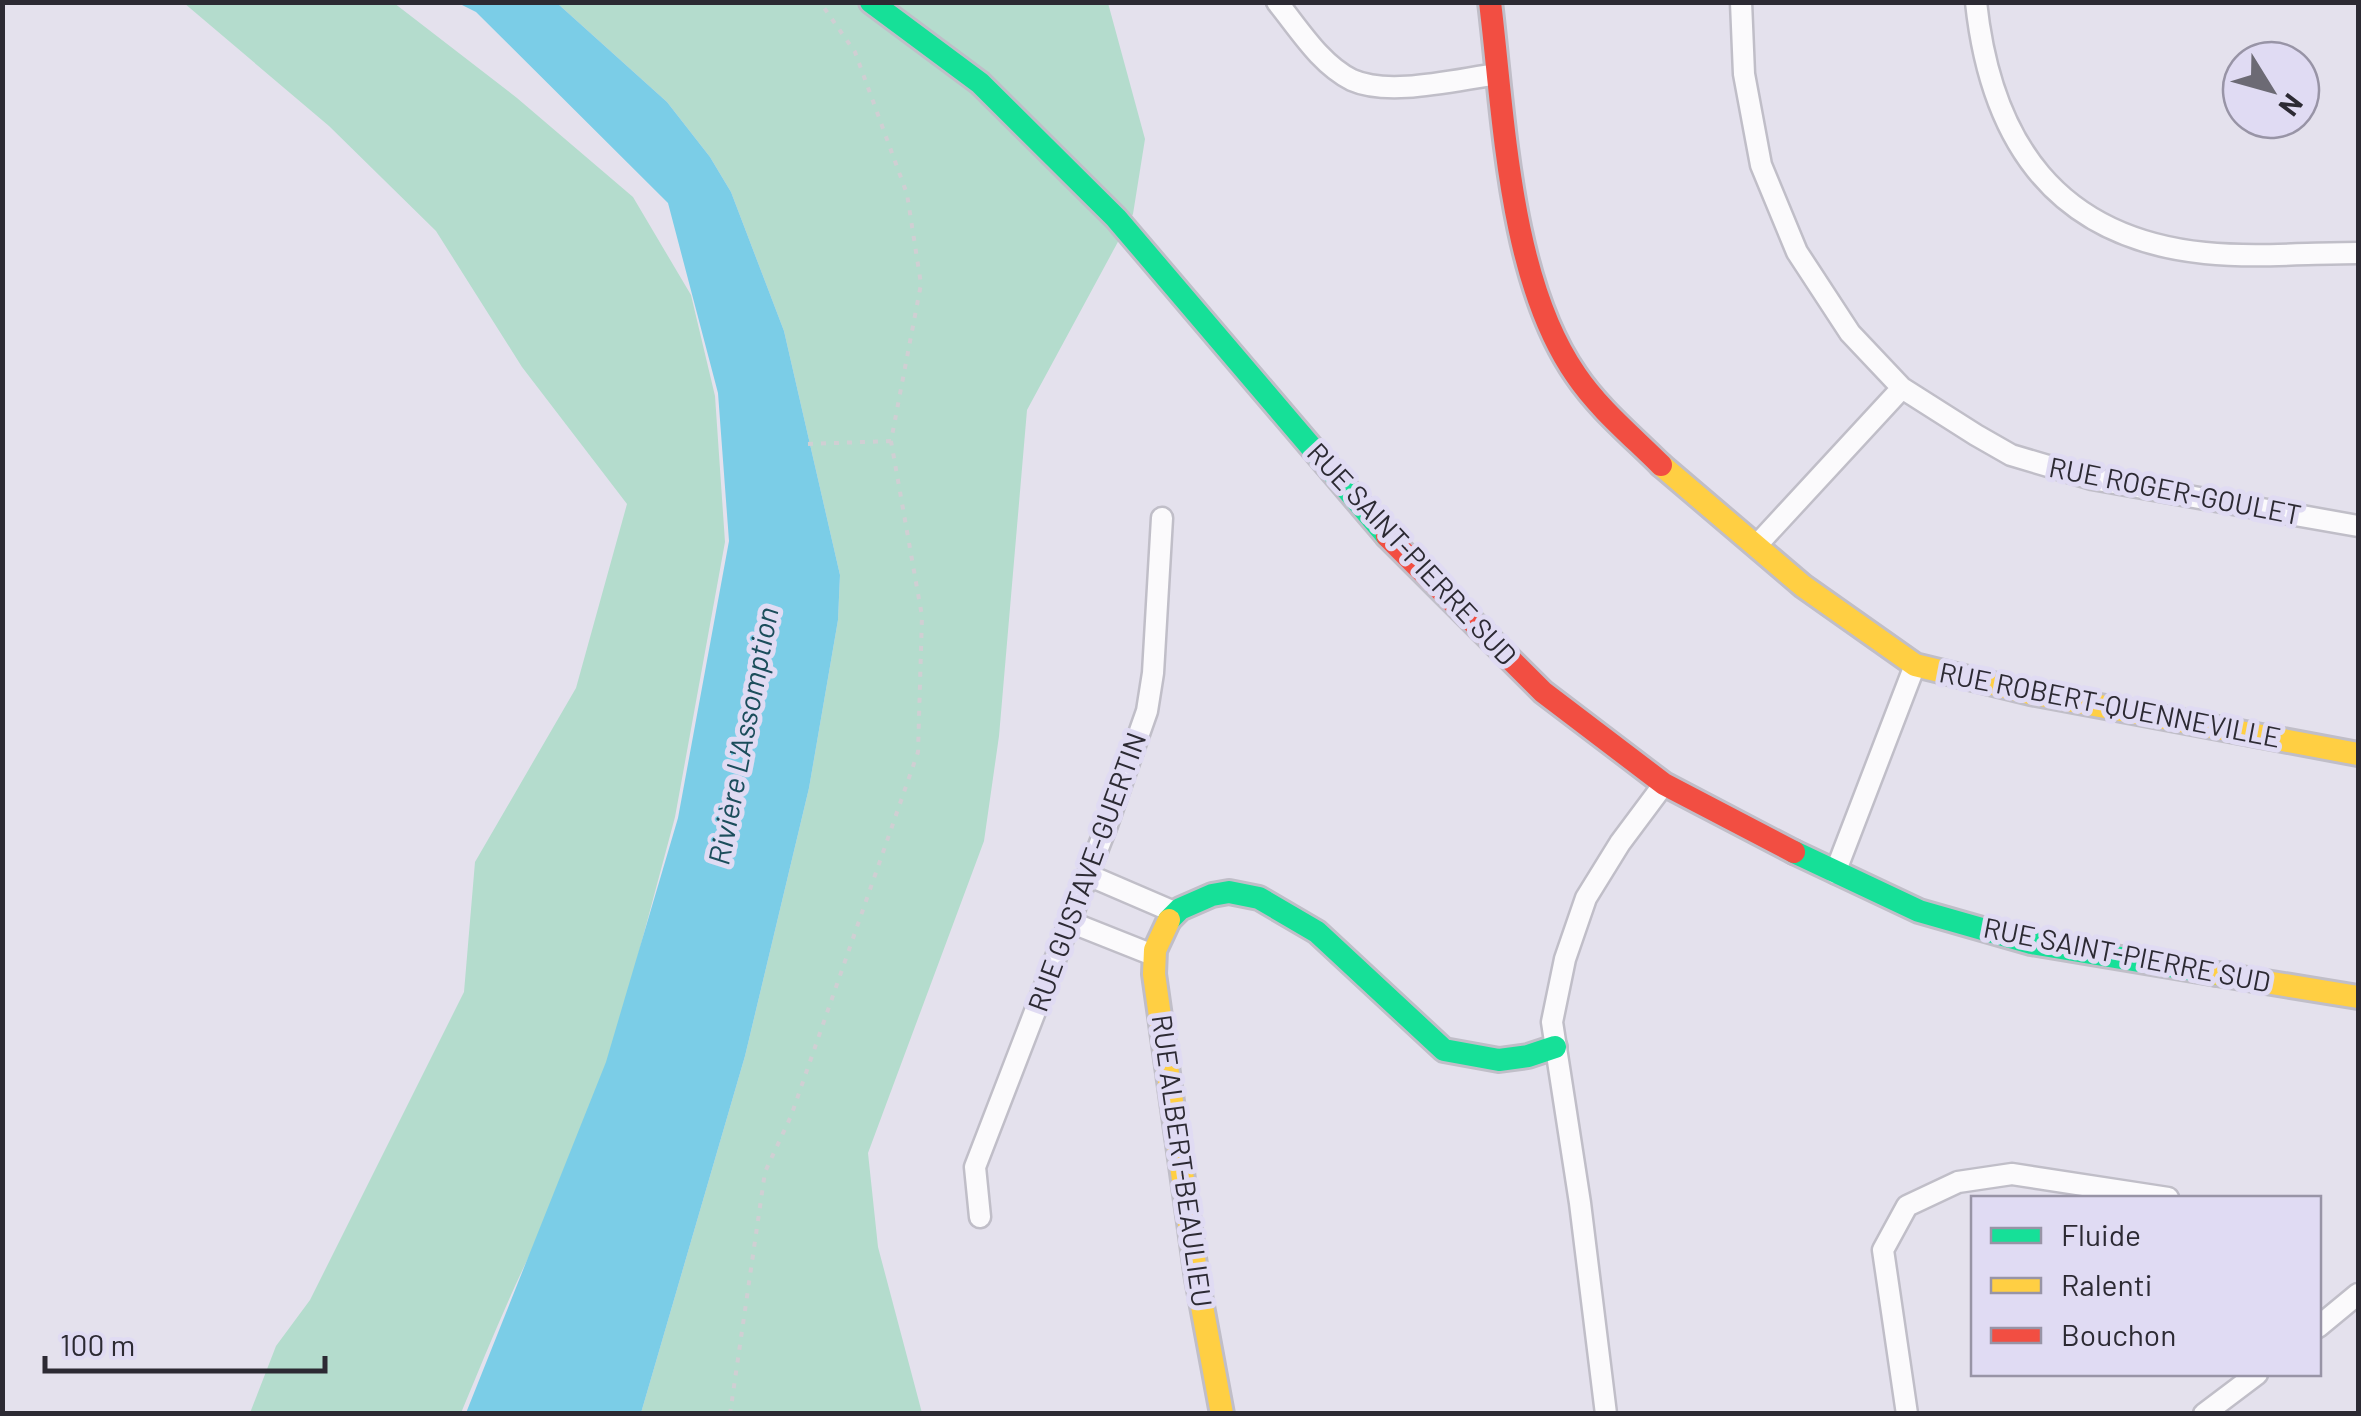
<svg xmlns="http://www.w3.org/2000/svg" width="2361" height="1416" viewBox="0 0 2361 1416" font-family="Barlow,sans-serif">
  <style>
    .green { fill: #b4dccd }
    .water { fill: #7bcde7 }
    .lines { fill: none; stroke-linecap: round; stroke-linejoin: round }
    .street-casing { stroke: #c0bec8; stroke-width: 25 }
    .fast-casing { stroke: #c0bec8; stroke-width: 28 }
    .slow-casing { stroke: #c0bec8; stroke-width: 28 }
    .jam-casing { stroke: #c0bec8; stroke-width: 28 }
    .path { stroke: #d0cfd3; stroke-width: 4; stroke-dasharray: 5 8; stroke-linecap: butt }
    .street { stroke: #fbfafc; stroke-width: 20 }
    .fast { stroke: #16e098; stroke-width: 22 }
    .slow { stroke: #ffcf43; stroke-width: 22 }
    .jam { stroke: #f24e42; stroke-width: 22 }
    .labels { text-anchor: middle; stroke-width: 10; stroke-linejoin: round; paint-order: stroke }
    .street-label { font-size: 28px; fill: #2c2a33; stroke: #e0dbf3 }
    .water-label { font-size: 30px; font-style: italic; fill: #1b4d5b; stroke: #e0dbf3 }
  </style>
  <rect width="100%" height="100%" fill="#e4e1ed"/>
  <path class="green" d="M184,3H394L517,98L633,197L691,295L715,396L725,542L675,817L585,1154C533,1236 498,1324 461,1413H250L276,1346L310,1300L464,992L475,862L576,688L627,504L522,367L436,231L329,126Z
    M557,3H1108L1145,139L1133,214L1027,410L999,736L984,841L868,1153L878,1247L922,1413H641L745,1056L809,788L838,620L840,575L784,331L731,192L710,157L667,102Z"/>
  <path class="water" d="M458,3H557L667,102L710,157L731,192L784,331L840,575L838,620L809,788L745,1056L641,1413H466L606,1062L678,818L729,541L718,393L668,203L476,12Z"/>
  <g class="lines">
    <defs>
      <path id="street" d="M1277,2C1299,29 1320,64 1352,80C1390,97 1458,79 1498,74
        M1741,2L1744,74L1761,165L1797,252L1850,333L1902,388L1976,435L2011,455L2092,479L2358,526
        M1976,2C1991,143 2057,238 2205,253C2255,258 2308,253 2358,253
        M1756,546L1902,388
        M1835,873L1915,665
        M1088,875L1174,912
        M1070,922L1153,955
        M980,1217L975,1167L1107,825L1147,711L1153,673L1162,518
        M2318,1327L2358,1294
        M1606,1414L1580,1203L1552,1022L1565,959L1586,898L1620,843L1664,784
        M1907,1414L1883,1250L1907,1206L1958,1182L2012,1174L2168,1198
        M2204,1414L2257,1374"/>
      <path id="fast" d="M871,2L980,83L1116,218L1387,536
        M1794,852L1919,911L2031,943L2217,974
        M1169,920L1180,909L1212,895L1229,892L1259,898L1317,932L1444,1050L1499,1060L1528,1056L1555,1047"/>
      <path id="slow" d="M1661,465L1803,586L1915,665L2030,693L2358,754
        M1169,920L1155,950L1154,974L1197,1279L1222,1414
        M2217,974L2358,997"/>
      <path id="jam" d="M1490,2C1504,116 1509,279 1576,375C1599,409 1632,436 1661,465
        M1387,536L1543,692L1664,784L1794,852"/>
    </defs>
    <use href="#street" class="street-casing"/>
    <use href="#fast" class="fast-casing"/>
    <use href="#slow" class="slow-casing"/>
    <use href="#jam" class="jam-casing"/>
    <path class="path" d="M808,444L891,441
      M730,1414L765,1172L791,1116L918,752L922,616L891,441L921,284L907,194L855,52L820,2"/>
    <use href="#street" class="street"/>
    <use href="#fast" class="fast"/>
    <use href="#slow" class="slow"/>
    <use href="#jam" class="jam"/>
  </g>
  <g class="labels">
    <g class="street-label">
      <text transform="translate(2175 491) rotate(11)" y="10">RUE ROGER-GOULET</text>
      <text transform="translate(1412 554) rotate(47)" y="10">RUE SAINT-PIERRE SUD</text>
      <text transform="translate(2110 705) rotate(11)" y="10">RUE ROBERT-QUENNEVILLE</text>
      <text transform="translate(1087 872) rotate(-70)" y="10">RUE GUSTAVE-GUERTIN</text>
      <text transform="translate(2127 955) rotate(11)" y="10">RUE SAINT-PIERRE SUD</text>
      <text transform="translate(1182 1161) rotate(82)" y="10">RUE ALBERT-BEAULIEU</text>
    </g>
    <g class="water-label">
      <text transform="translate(744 736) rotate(-79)" y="10">Rivière L'Assomption</text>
    </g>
  </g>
  <rect width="2361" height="1416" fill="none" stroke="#2c2a33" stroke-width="10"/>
  <rect x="1971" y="1196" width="350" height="180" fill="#e0dbf3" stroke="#9894a6" stroke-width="2.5"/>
  <rect x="1991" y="1228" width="50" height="15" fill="#16e098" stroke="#9894a6" stroke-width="2.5"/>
  <text x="2061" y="1246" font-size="30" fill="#2c2a33">Fluide</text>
  <rect x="1991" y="1278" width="50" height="15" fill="#ffcf43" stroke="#9894a6" stroke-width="2.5"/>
  <text x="2061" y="1296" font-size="30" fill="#2c2a33">Ralenti</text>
  <rect x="1991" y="1328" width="50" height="15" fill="#f24e42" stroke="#9894a6" stroke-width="2.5"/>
  <text x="2061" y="1346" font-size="30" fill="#2c2a33">Bouchon</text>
  <g transform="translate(2271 90) rotate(127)"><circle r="48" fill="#e0dbf3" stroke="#9894a6" stroke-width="2.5"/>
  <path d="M0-8L18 38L0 25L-18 38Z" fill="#6c6a74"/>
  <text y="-15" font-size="28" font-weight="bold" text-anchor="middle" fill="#2c2a33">N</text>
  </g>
  <path d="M45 1356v15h280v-15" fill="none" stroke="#2c2a33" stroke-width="5"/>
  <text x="60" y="1356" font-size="30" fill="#2c2a33" stroke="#e0dbf3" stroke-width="8" paint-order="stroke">100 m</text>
</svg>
